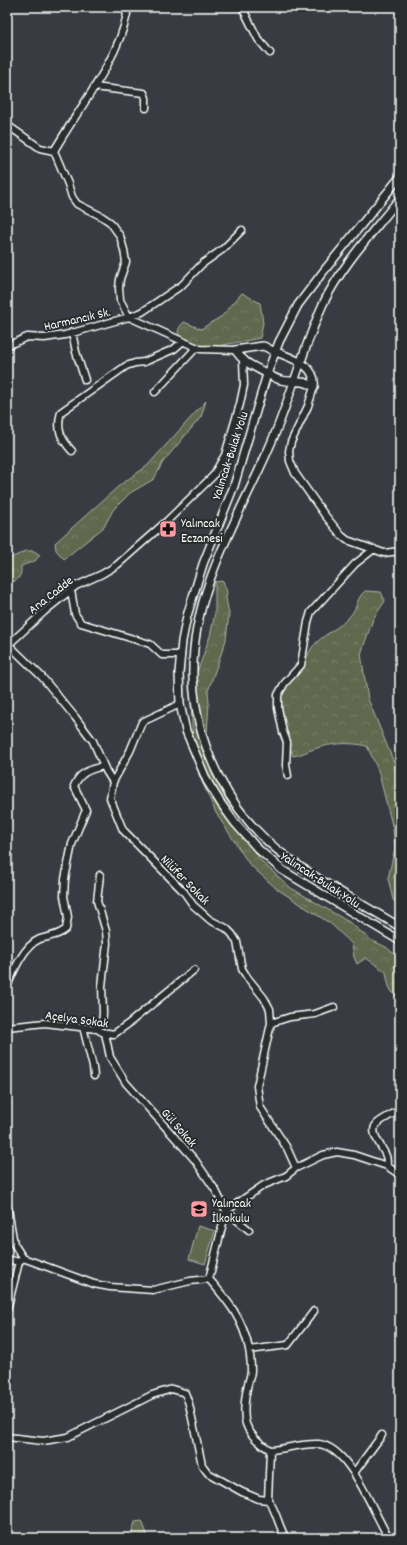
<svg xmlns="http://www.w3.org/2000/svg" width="407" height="1545" viewBox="0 0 407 1545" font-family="Dekko,sans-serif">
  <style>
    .forest { fill: url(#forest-crowns); stroke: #b0b3a6 }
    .garden { fill: #61674d; stroke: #b0b3a6 }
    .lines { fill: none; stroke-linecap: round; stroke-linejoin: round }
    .minor-casing { stroke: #fff; stroke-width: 9 }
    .major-casing { stroke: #fff; stroke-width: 10 }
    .minor { stroke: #2a2d2e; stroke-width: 6 }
    .major { stroke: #2a2d2e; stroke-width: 7 }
    .labels { text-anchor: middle; stroke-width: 4; stroke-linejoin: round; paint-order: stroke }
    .street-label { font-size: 13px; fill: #fff; stroke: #2a2d2e }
    .poi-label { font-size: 13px; fill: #fff; stroke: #2a2d2e; text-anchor: start }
  </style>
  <defs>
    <pattern id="forest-crowns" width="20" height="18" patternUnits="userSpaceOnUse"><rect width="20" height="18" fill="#61674d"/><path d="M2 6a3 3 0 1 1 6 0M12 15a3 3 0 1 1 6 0" fill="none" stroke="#797e68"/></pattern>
  </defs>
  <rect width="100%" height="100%" fill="#383c42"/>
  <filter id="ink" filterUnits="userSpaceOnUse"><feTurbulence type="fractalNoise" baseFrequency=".025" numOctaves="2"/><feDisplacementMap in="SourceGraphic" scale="8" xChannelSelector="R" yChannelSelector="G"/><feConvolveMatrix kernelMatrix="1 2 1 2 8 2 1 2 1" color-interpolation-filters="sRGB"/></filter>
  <g filter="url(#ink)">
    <path class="forest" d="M242,293L260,303L263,323L260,338L218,346H204L179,339C177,331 178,328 184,322L201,329L222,316Z
      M206,401L201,417L163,462L154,479L130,493L113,510L104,527L64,559L56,550L55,543L120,485L147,466Z
      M26,551H34L40,555L35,561L21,566C22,576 18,583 7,582V557L11,558Z
      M223,581L227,592L226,598L229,614L226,640L208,691L209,703L207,734L211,773L233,811L244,836L262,862L291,888L349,922L371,940L386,947L400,959V998C388,993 388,982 386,972L366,958L357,964L354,957L352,944L331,924L277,889L249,864L216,813L199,775L193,747L191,702L197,673L210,636L215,613V582Z
      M365,591L381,592L385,601L373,619L361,654L368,699L395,765L400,788V906L393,900L388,878L395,848L393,829L378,770L367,746C350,742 331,743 314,749C307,751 301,755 293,756C288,739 278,713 281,696C284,684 297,677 303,667C307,659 309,649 316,643C327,632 344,626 353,612C358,604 357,598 365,591Z
      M142,1521L147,1534V1538H133L132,1532L135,1522Z"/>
    <path class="garden" d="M198,1226L215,1231L205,1264L189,1259Z"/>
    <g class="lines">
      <defs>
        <path id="minor" d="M123,7L127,14C118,61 78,109 54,151L68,184L72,197L77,204L101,216L110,222L120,236L124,250L126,262L120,279L119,288L120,300L129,317L200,349L235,350
          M242,7L258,39L270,53
          M94,87L144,93L146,98V108
          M7,125L40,148L54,151
          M72,332L76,352L85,380
          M7,346L27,337L44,338L65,335L129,317L142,312L182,285L202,264L223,249L242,230
          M314,387L308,406L291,442L289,451L290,461L295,473L324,514L341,535L347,540L384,553L400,551
          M155,392L196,348
          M72,451C61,439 56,429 61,412L126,366L135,363L144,362L174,349L182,342
          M71,590L75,614L81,623L150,644L162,655H181
          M8,644L42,677L75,717L93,741L106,771L113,782L110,798L123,830L184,892L193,905L210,920L226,928L232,934L237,942L242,969L247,977L264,998L270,1009L271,1023L257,1086L260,1107L287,1148L296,1168
          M7,646L45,611L76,586L102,574L117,565L167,521L213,476L225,455L240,404L244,385L243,360
          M288,776L286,765L287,742L283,732L278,708V695L284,684L301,665L308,622L311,612L355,564L374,549
          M113,782L130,751L142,722L180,704
          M7,987C13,972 24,945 40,939C50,936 58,936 66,929L68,917L64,896L65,879L72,844L86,810L74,786C80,772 89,770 103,766
          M271,1023L290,1017L315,1014L334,1007
          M7,1027L45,1023L97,1029L102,1032L114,1034L128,1024L194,970
          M83,1027L93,1067L94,1076
          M97,1029L102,1023L103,1013L102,986L107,943L106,931L97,901L100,875
          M105,1033L110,1057L126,1083L195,1160L216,1191L226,1211L249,1230
          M387,1166C387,1162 387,1159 386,1156C383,1147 367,1131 378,1123C384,1118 393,1114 400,1110
          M7,1203L14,1244L23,1258L34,1262L94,1284L110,1287L153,1290L190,1281L209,1279C228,1301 243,1319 249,1349C250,1355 251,1363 251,1370C251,1376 248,1382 247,1388C241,1419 243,1433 270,1450C286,1449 302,1443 319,1444C351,1448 373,1513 389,1538
          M7,1259L19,1262
          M209,1279L226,1211L264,1185L286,1176L296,1168L323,1155L337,1152L354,1155L387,1166L400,1175
          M7,1310L19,1262L23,1258
          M249,1350L288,1345L314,1311
          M7,1437L43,1441L68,1437L152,1395L172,1389L185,1393L189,1404L202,1465L208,1473L242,1492L259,1499L268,1500
          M270,1450L268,1500C277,1511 278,1526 286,1538
          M354,1473L382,1435"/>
        <path id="major" d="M400,177L323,272L298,305L279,342L267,374L234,486L203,564L187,616L182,641L179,673L180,704L186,731L207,781L222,805L235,823L257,848L282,870L400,941
          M400,198C373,232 342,265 323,304C302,351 290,401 269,448C250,492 226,534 210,580C199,611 192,645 193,678C196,749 231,817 288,858C323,884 363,904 400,927
          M263,346C267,347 270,350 274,351C290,358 317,364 314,387C304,379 293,383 281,380C275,379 270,375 264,372C251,365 244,363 235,350Z"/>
      </defs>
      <use href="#minor" class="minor-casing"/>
      <use href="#major" class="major-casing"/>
      <use href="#minor" class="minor"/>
      <use href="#major" class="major"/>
    </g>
  </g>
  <defs>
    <symbol id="pharmacy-square" viewBox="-11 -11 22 22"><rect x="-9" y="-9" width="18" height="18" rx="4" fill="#ff9aa2" stroke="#2a2d2e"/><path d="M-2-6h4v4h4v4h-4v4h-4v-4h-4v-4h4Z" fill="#111"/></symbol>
    <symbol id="school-square" viewBox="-11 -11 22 22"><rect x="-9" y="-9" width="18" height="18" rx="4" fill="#ff9aa2" stroke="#2a2d2e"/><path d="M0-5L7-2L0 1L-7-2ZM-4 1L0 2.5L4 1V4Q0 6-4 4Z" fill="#111"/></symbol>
  </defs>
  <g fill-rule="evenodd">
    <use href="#pharmacy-square" x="158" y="519" width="20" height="20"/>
    <use href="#school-square" x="189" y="1199" width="20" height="20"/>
  </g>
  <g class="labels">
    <g class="street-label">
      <text transform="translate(77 318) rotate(-13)" y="5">Harmancık Sk.</text>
      <text transform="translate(229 455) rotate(-72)" y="5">Yalıncak-Bulak Yolu</text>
      <text transform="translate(50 594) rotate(-38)" y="5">Ana Cadde</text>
      <text transform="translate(186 879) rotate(46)" y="5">Nilüfer Sokak</text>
      <text transform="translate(321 879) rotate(33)" y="5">Yalıncak-Bulak Yolu</text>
      <text transform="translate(77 1018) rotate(8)" y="5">Açelya Sokak</text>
      <text transform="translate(180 1127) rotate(49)" y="5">Gül Sokak</text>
    </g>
    <g class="poi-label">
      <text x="181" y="527">Yalıncak<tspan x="181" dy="15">Eczanesi</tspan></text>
      <text x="212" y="1207">Yalıncak<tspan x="212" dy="15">İlkokulu</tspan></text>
    </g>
  </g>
  <rect width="407" height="1545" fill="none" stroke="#2a2d2e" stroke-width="24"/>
  <rect x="12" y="12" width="383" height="1521" fill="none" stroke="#fff" stroke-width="1.5" filter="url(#ink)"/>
</svg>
